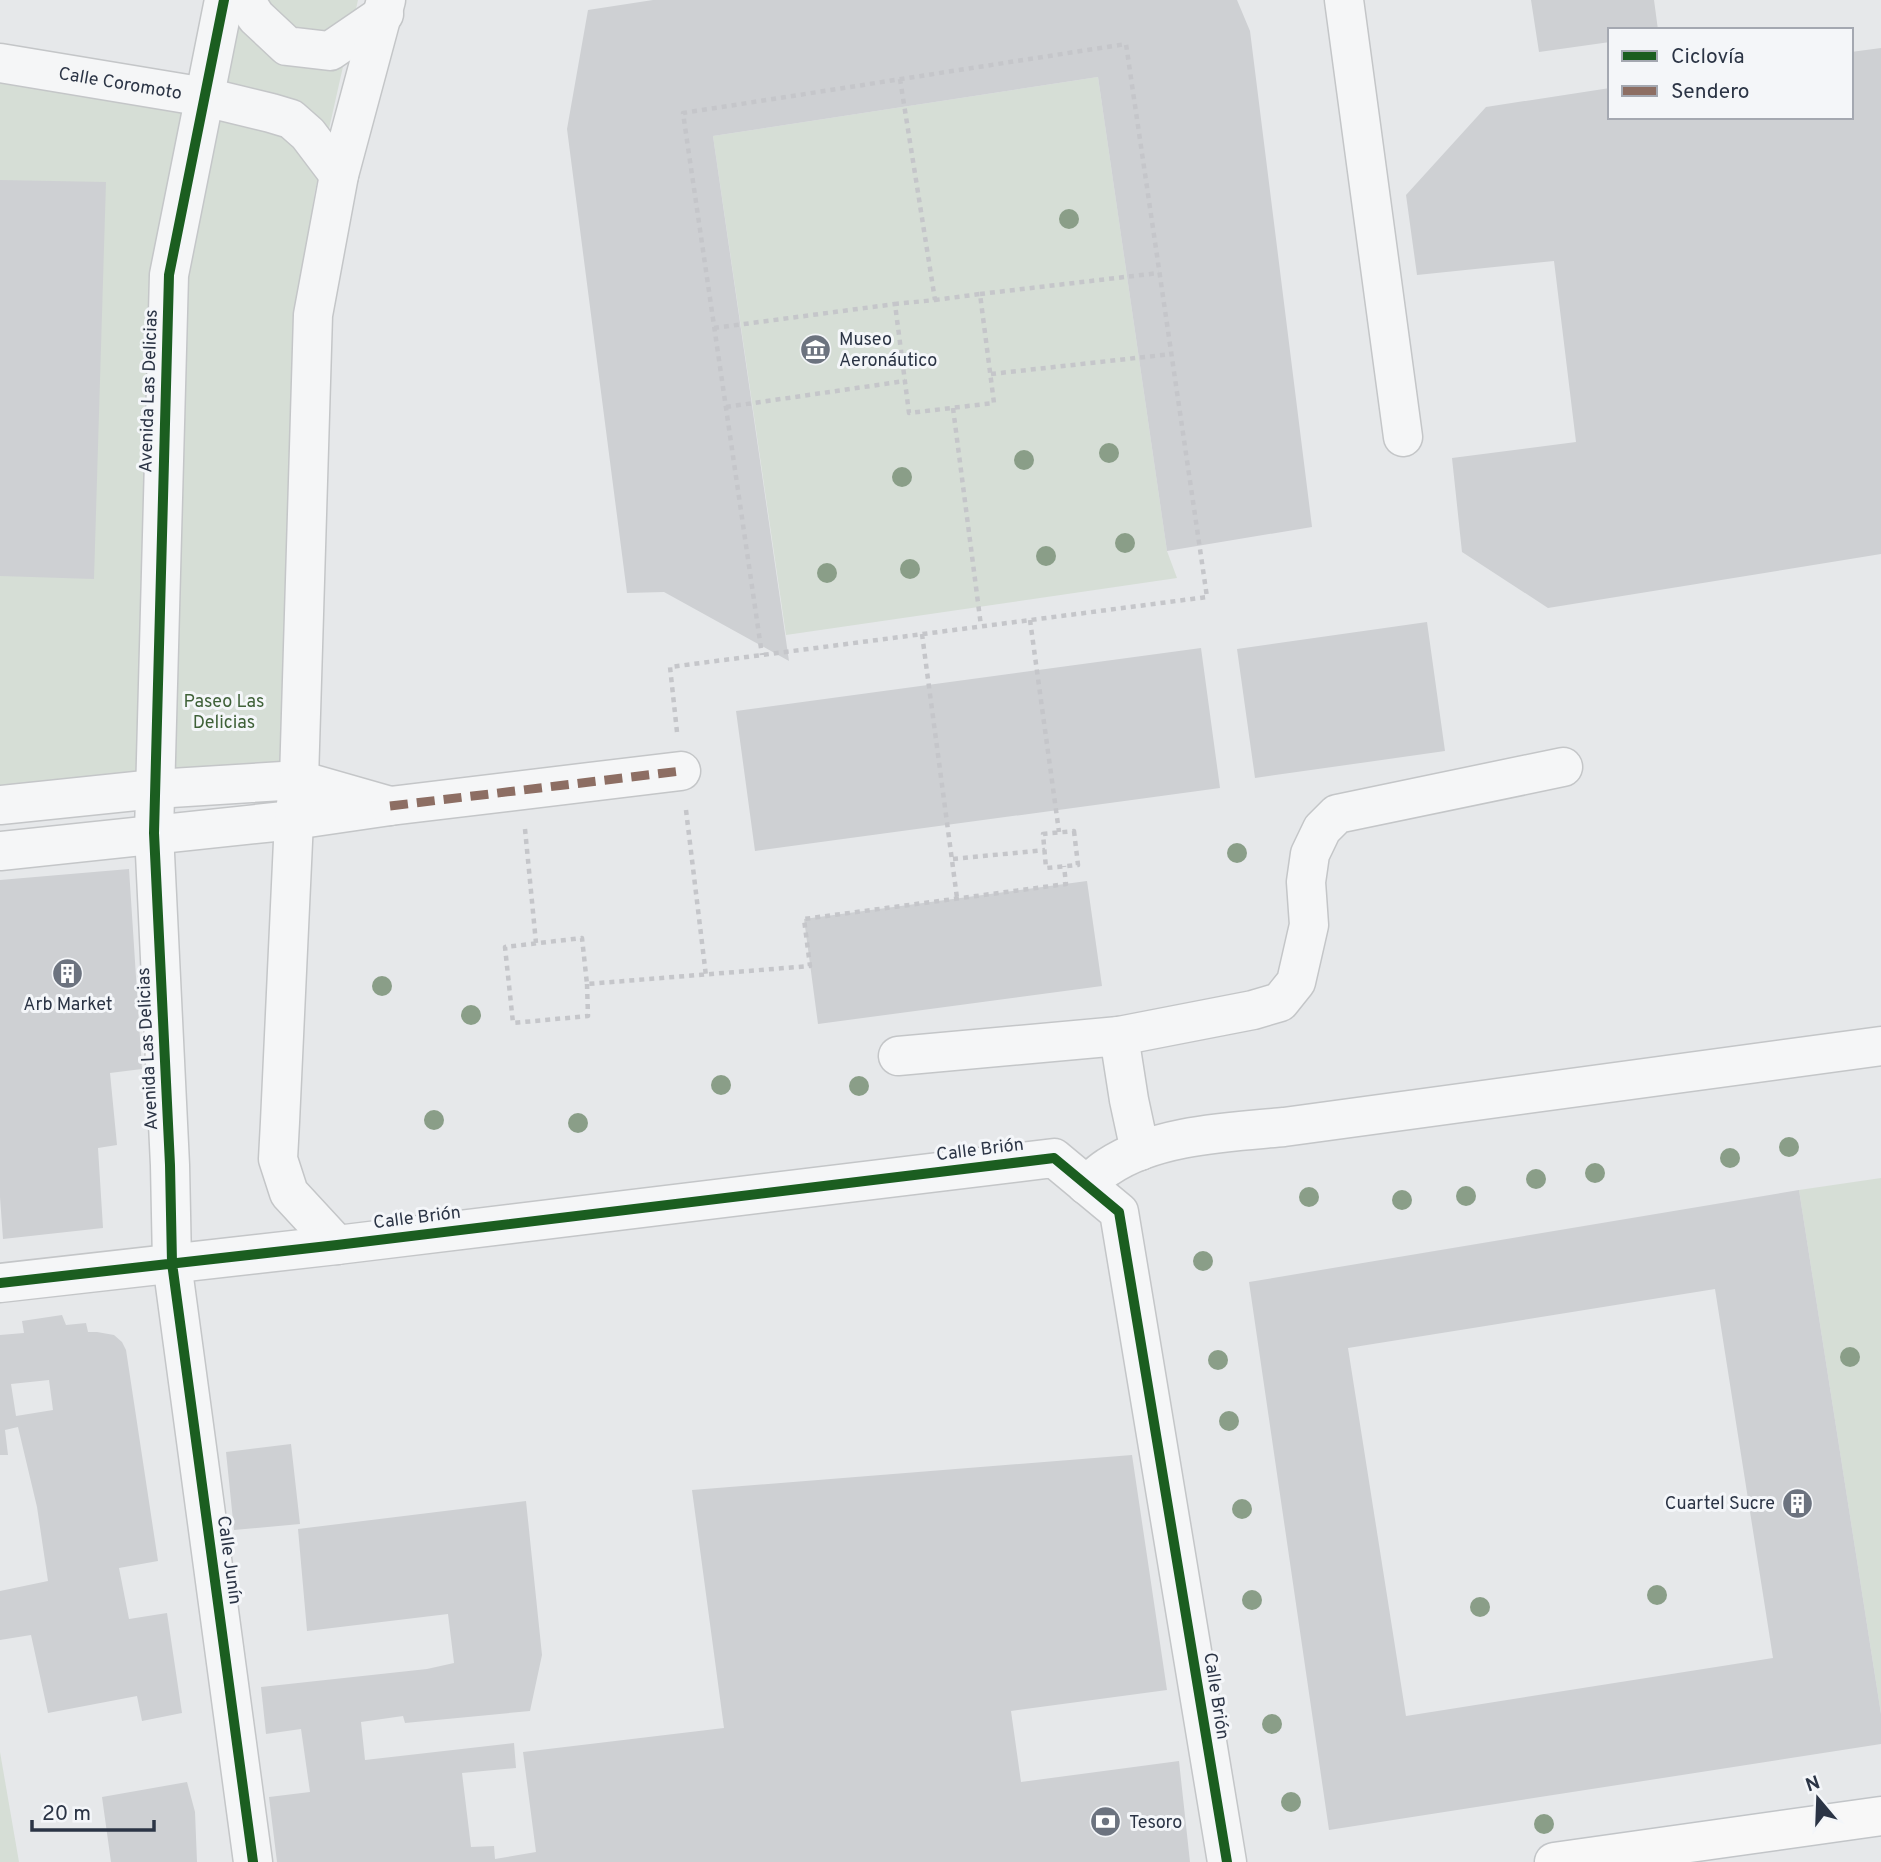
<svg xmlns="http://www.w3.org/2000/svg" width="1881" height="1862" viewBox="0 0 1881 1862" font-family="Overpass,sans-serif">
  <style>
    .green { fill: #d6ded6 }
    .building { fill: #ced0d3; fill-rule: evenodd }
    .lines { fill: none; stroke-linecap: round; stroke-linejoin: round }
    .minor-casing { stroke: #c4c6c8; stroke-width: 41 }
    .major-casing { stroke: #c2c5c8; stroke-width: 41 }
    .path { stroke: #c5c6ca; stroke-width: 4.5; stroke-dasharray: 5 5; stroke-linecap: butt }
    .minor { stroke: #f5f6f7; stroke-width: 38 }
    .major { stroke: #f8f8f8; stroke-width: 38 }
    .quiet { stroke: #8d6e63; stroke-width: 9; stroke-dasharray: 18 9; stroke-linecap: butt }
    .cycleway-casing { stroke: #f4f6f9; stroke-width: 15 }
    .cycleway { stroke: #1b5e20; stroke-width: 10 }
    .tree { fill: #8a9e88 }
    .labels { text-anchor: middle; stroke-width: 6; stroke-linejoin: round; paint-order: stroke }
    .street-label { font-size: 18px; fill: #2b3445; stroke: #f4f6f9 }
    .poi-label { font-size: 18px; fill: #2b3445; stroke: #f4f6f9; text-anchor: start }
    .park-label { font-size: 18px; fill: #3f6138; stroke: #f4f6f9 }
  </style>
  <rect width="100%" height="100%" fill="#e6e8ea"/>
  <path class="green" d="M216,0H358L315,191L296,317L290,779L0,805V59L196,86Z
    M1098,77L1167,551L1177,578L786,635L713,136Z
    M1881,1178V1714L1799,1190Z
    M0,1752L19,1862H0Z"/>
  <path class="building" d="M653,0H1237L1250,31L1312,527L1167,551L1098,77L713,136L789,661L664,592L627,593L567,129L588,10Z
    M1531,0H1654L1658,30H1610V42L1539,52Z
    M1881,48V554L1548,608L1462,552L1452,458L1576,442L1554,261L1417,275L1406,195L1486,107L1610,88V117H1851V52Z
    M0,180L106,182L94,579L0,576Z
    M1427,622L1445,751L1255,778L1237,649Z
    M1201,648L1220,788L755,851L736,711Z
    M129,869L142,1069L110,1073L117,1145L98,1148L103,1228L3,1239L0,1197V880Z
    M1087,881L1102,986L818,1024L804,919Z
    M1799,1190L1881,1714V1744L1329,1830L1249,1282ZM1715,1289L1773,1658L1406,1716L1348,1348Z
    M62,1315L66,1325L86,1323L88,1332H97L114,1335L122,1342L126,1350L158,1561L119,1568L129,1619L167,1613L182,1713L142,1721L137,1696L48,1713L31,1635L0,1640V1591L48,1581L37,1507L18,1427L5,1430L8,1455H0V1335L24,1333L22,1321ZM49,1380L53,1410L16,1416L11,1384Z
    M291,1444L300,1524L234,1530L226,1452Z
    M1132,1455L1167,1690L1011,1711L1021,1782L1179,1761L1190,1862H277L269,1797L310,1792L301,1729L266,1734L261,1687L427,1669L454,1663L448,1614L307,1631L298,1529L526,1501L542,1655L530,1711L405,1723L403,1716L361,1722L365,1760L514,1743L516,1768L462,1773L471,1847L494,1846L495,1859L536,1852L523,1752L724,1728L692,1490Z
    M187,1782L195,1812L197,1862H111L102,1797Z"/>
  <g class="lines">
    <defs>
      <g id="minor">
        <path d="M224,0L169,275L154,833L170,1165L172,1263L253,1862"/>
        <path d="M245,0L256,17L287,46L330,51L384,14"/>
        <path d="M1344,0L1403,437"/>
        <path id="s1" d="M0,63L205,97L271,113L291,119L308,134L339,175"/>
        <path d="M0,805L155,789L299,780L390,806L294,820L0,851"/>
        <path d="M390,806L681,771"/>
        <path d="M1119,1036L1253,1010L1280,1002L1296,982L1309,925L1306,882L1310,854L1322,829L1337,814L1563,767"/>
        <path d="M898,1056L1119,1036L1129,1100L1140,1151"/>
        <path d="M1086,1185C1093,1179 1100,1172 1108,1167C1155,1135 1228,1132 1284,1127L1881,1046"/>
        <path d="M337,1245L289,1193L278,1159L280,1122L294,820L299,780L313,315L339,175L386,0"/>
        <path d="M0,1283L337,1245L1054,1158L1119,1212L1227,1862"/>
      </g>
      <path id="major" d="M1554,1862L1881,1816"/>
    </defs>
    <use href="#minor" class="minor-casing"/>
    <use href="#major" class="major-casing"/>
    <path class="path" d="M900,79L935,300L895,304L909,413L994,403L980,294L935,300
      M980,294L1159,273
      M714,328L895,304
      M991,374L1172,354
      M726,407L905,381
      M953,408L981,626
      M1030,620L1059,832
      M922,634L957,898
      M677,732L670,667L1207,597L1126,44L683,113L762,655
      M686,810L706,976
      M525,829L536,943
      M1074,831L1078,865L1046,868L1043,834Z
      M953,859L1045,850
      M587,984L588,1016L513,1023L505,947L582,938L587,984L810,966L804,919L1066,884L1064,866"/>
    <use href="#minor" class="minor"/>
    <use href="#major" class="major"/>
    <path class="quiet" d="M390,806L681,771"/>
    <defs>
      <path id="cycleway" d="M224,0L169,275L154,833L170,1165L172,1263L253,1862
        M0,1283L337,1245L1054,1158L1119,1212L1227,1862"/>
    </defs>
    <use href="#cycleway" class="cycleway-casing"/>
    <use href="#cycleway" class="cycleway"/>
  </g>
  <g class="tree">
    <circle cx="1069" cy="219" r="10"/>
    <circle cx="1109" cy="453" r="10"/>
    <circle cx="1024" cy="460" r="10"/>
    <circle cx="902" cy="477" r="10"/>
    <circle cx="1125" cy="543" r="10"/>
    <circle cx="1046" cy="556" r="10"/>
    <circle cx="910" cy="569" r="10"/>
    <circle cx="827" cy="573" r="10"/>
    <circle cx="1237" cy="853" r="10"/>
    <circle cx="382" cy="986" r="10"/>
    <circle cx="471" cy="1015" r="10"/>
    <circle cx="721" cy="1085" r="10"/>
    <circle cx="859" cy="1086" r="10"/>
    <circle cx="434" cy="1120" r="10"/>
    <circle cx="578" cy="1123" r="10"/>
    <circle cx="1789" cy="1147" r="10"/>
    <circle cx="1730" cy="1158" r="10"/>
    <circle cx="1595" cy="1173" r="10"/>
    <circle cx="1536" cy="1179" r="10"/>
    <circle cx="1466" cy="1196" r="10"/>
    <circle cx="1309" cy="1197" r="10"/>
    <circle cx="1402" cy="1200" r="10"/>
    <circle cx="1203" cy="1261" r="10"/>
    <circle cx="1850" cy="1357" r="10"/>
    <circle cx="1218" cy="1360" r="10"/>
    <circle cx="1229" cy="1421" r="10"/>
    <circle cx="1242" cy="1509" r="10"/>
    <circle cx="1657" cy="1595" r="10"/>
    <circle cx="1252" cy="1600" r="10"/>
    <circle cx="1480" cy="1607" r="10"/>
    <circle cx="1272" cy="1724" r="10"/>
    <circle cx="1291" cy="1802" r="10"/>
    <circle cx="1544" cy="1824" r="10"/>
  </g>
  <defs>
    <symbol id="museum-disc" viewBox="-11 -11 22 22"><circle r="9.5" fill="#6c737f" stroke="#f4f6f9"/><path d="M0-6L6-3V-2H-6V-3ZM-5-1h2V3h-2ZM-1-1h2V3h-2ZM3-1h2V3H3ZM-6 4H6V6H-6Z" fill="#fff"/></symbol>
    <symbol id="building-disc" viewBox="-11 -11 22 22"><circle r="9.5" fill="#6c737f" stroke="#f4f6f9"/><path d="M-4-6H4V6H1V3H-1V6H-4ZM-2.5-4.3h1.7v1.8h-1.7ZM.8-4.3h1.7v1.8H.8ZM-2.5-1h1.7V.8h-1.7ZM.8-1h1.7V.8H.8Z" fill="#fff"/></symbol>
    <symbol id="bank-disc" viewBox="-11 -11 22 22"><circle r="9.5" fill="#6c737f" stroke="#f4f6f9"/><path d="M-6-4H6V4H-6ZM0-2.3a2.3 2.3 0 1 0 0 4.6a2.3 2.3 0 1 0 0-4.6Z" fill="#fff"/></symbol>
  </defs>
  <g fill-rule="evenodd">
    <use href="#museum-disc" x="798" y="332" width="35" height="35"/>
    <use href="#building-disc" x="50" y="956" width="35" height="35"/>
    <use href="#building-disc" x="1780" y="1486" width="35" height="35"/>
    <use href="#bank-disc" x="1088" y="1804" width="35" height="35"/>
  </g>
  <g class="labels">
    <g class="street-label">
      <text dy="6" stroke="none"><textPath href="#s1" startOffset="122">Calle Coromoto</textPath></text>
      <text transform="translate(148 391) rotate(-88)" y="6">Avenida Las Delicias</text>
      <text transform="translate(147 1049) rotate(-93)" y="6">Avenida Las Delicias</text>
      <text transform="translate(980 1149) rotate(-7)" y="6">Calle Brión</text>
      <text transform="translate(417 1217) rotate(-7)" y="6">Calle Brión</text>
      <text transform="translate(230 1560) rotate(82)" y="6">Calle Junín</text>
      <text transform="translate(1217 1696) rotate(81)" y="6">Calle Brión</text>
    </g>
    <g class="poi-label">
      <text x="839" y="345">Museo<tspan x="839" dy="21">Aeronáutico</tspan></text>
      <text x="68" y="1010" text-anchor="middle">Arb Market</text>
      <text x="1775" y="1509" text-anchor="end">Cuartel Sucre</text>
      <text x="1129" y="1828">Tesoro</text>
    </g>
    <g class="park-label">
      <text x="224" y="707">Paseo Las<tspan x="224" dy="21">Delicias</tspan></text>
    </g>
  </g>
  <rect x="1608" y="28" width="245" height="91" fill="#f4f6f9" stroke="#a4a8b1" stroke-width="2"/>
  <rect x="1622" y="51" width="35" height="10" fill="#1b5e20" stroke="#a4a8b1" stroke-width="2"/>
  <text x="1671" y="63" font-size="21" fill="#2b3445">Ciclovía</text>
  <rect x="1622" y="86" width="35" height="10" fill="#8d6e63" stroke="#a4a8b1" stroke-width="2"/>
  <text x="1671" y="98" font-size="21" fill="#2b3445">Sendero</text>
  <g transform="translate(1818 1799) rotate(341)" stroke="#f4f6f9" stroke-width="5" paint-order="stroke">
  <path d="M0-5L12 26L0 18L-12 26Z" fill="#2b3445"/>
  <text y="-10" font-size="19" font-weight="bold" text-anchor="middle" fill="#2b3445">N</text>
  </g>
  <path d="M32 1820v10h122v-10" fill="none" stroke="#2b3445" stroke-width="3.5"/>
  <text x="42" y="1820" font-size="21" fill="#2b3445" stroke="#f4f6f9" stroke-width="5" paint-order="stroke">20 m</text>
</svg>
